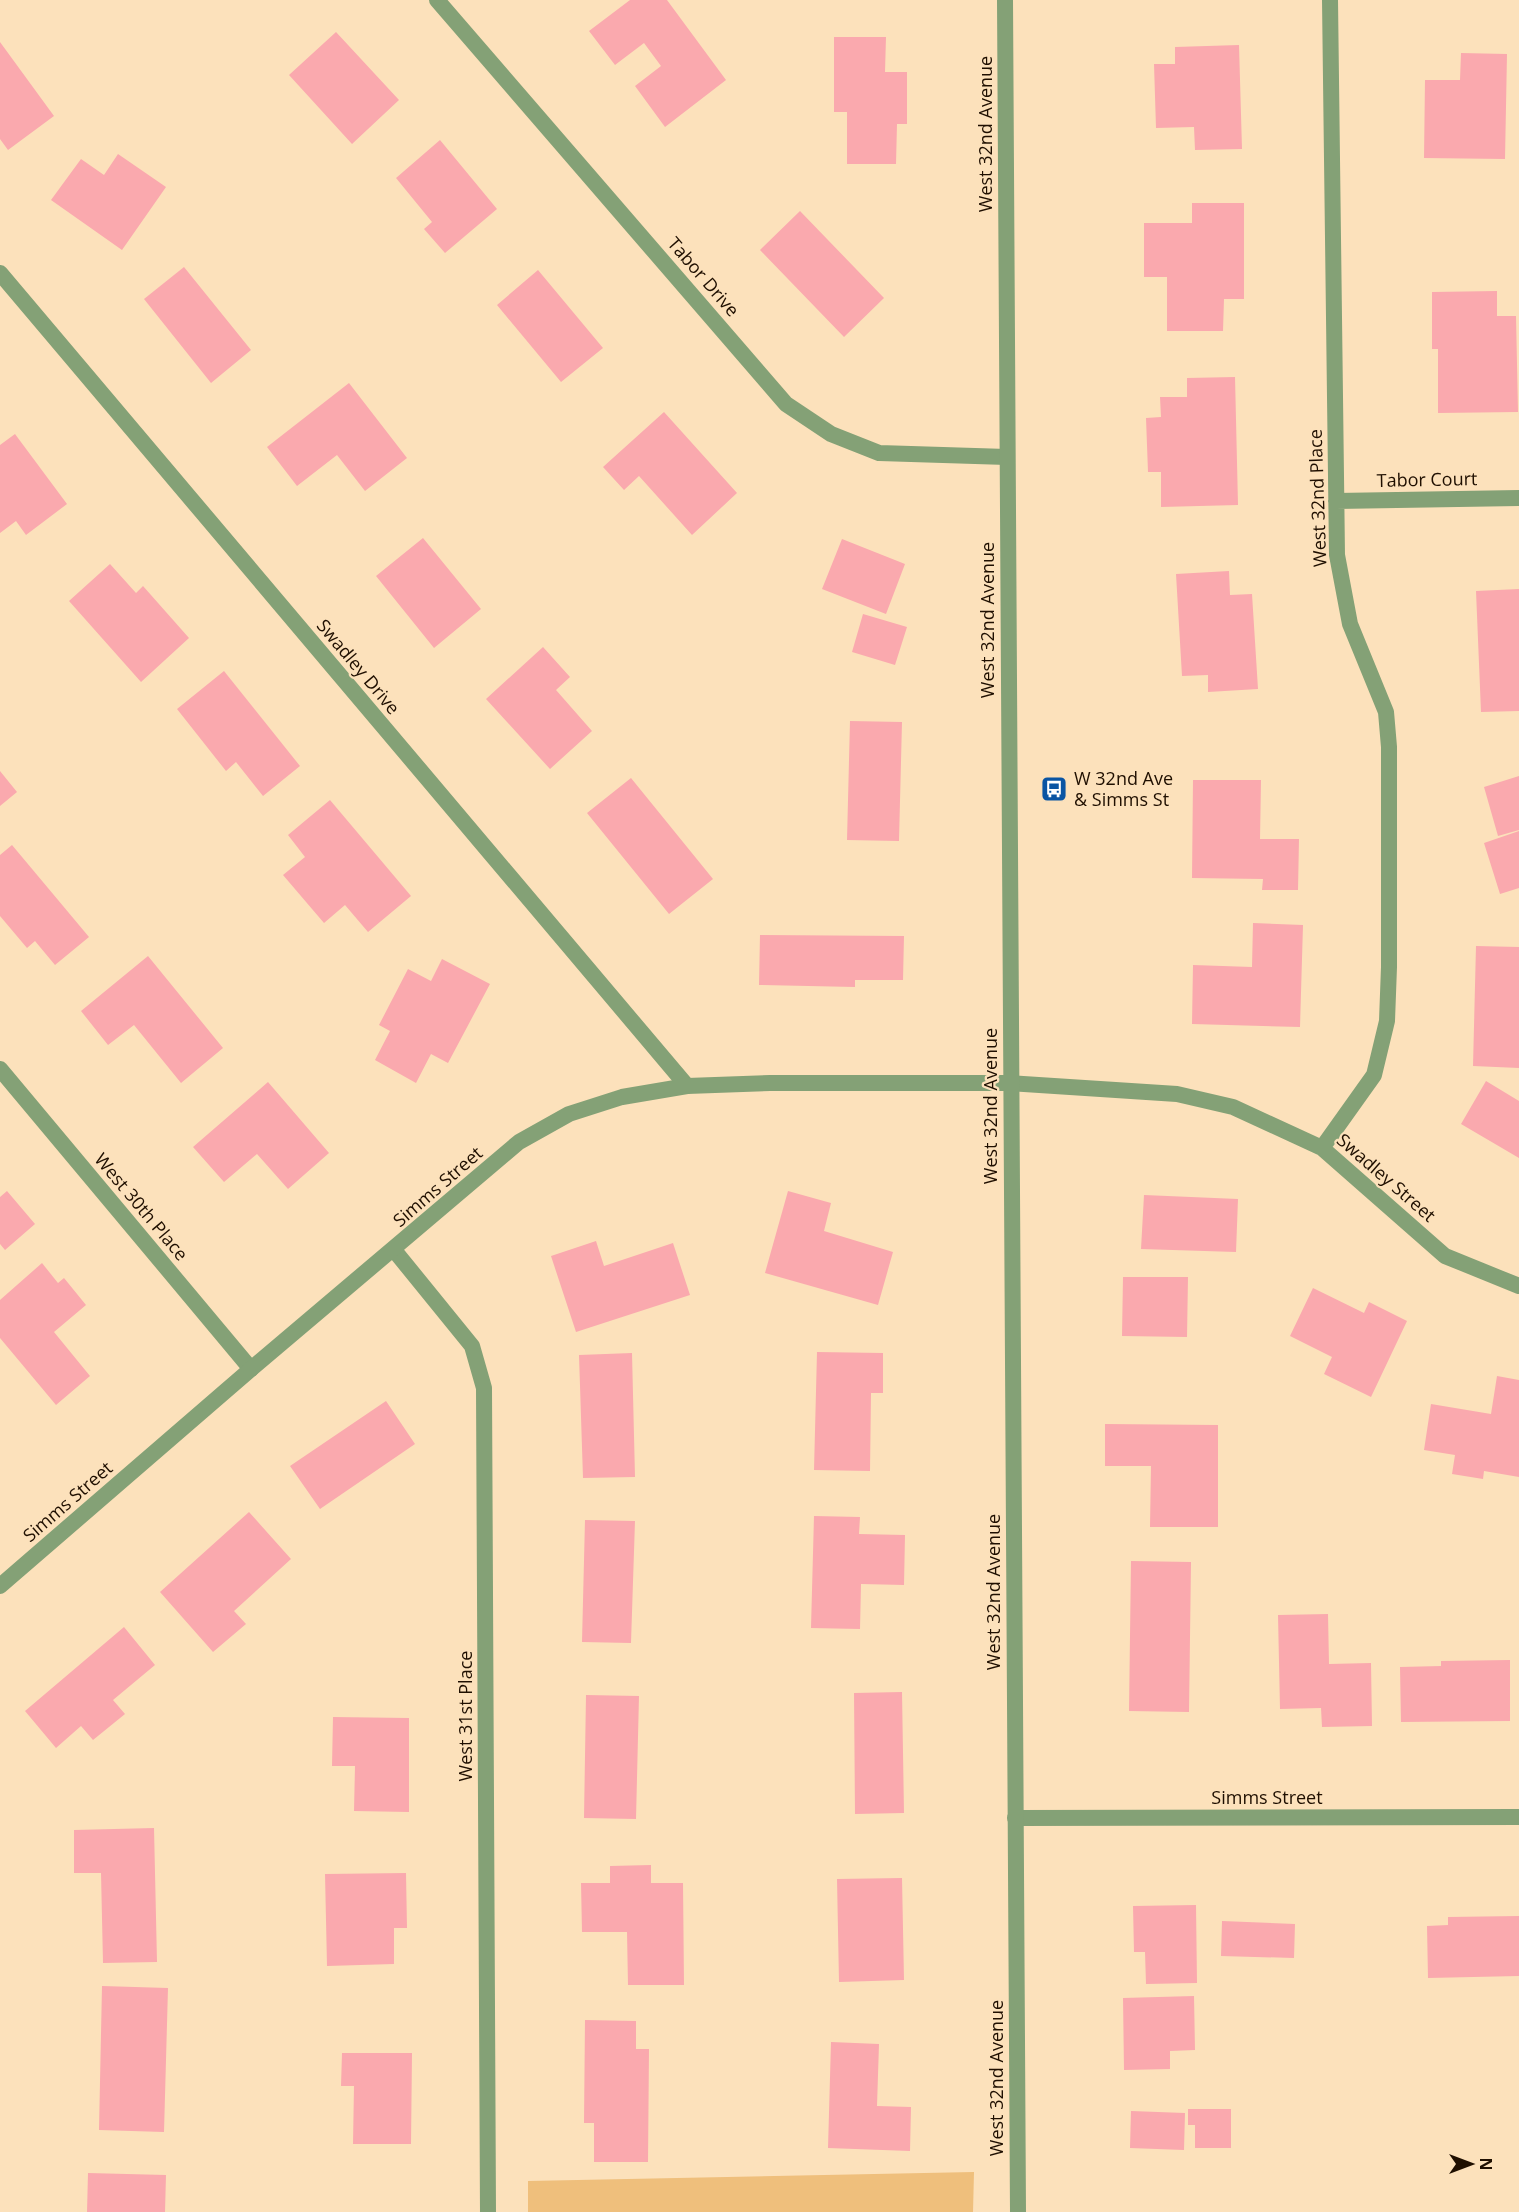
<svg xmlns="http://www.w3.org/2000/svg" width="1519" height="2212" viewBox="0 0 1519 2212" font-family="'Open Sans',sans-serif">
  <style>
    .green { fill: #efbf7c }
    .building { fill: #faa9ae }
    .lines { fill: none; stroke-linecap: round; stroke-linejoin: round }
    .minor { stroke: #84a176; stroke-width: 16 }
    .tertiary { stroke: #84a176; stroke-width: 16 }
    .labels { text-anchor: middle; stroke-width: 4.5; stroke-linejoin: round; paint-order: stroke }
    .street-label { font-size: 18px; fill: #1f0f00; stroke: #fce1bb }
    .poi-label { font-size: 18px; fill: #1f0f00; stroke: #fce1bb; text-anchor: start }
  </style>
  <rect width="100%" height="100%" fill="#fce1bb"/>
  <path class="green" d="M974,2172L973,2212H528V2181Z"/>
  <path class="building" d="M630,0H667L726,80L665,127L635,86L661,66L644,43L615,65L589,31Z
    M336,32L399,100L352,144L289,75Z
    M834,37H886L885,72H907V124H897L896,164H847V112H834Z
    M0,42L54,116L8,150L0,139Z
    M1239,45L1242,149L1195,150L1194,127L1156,128L1154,64H1175V47Z
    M1461,53L1507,54L1505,159L1424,158L1425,80H1460Z
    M440,140L497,209L445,253L424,229L432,222L396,178Z
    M118,154L166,187L122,250L51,200L81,159L104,175Z
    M1192,203H1244V299H1224L1223,331H1167V277H1144V223H1192Z
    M800,211L884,298L844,337L760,250Z
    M184,267L251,350L211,383L144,299Z
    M538,270L603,348L561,382L497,305Z
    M1497,291V316H1516L1518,412L1438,413V349H1432V292Z
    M1235,377L1238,505L1161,507V472H1148L1146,418L1161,417L1160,397H1187V378Z
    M349,383L407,458L365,491L337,455L297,486L267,447Z
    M664,412L737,493L692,535L639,476L624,490L603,467Z
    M15,434L67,504L26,535L16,521L0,533V445Z
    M423,538L481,609L434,648L376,576Z
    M842,539L905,564L886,614L822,589Z
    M110,564L136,593L143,586L189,638L141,682L69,601Z
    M1229,571L1230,595L1252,594L1258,689L1208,692V675L1182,676L1176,574Z
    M1519,589V711L1481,712L1476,591Z
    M863,614L907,627L895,665L852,652Z
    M543,647L570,677L556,690L592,731L550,769L486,699Z
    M224,671L300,766L263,796L236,762L226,771L177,709Z
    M850,721L902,722L899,841L847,840Z
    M0,771L17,792L0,806Z
    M1519,776V830L1498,836L1484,787Z
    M631,778L713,879L669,914L587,813Z
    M1193,780H1261L1260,839H1299L1298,890H1262L1263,879L1192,878Z
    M330,800L411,896L368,932L345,905L324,923L283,875L305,857L288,835Z
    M1519,831V888L1500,894L1484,843Z
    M12,845L89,937L55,965L35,941L27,948L0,916V855Z
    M1253,923L1303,925L1300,1027L1192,1024L1193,965L1252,967Z
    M760,935L904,936L903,980H855V987L759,985Z
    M1476,946L1519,947V1068L1473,1066Z
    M148,956L223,1048L181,1083L134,1025L108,1045L81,1011Z
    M442,959L490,984L448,1063L431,1054L416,1083L375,1060L390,1031L379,1025L408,969L431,981Z
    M1486,1081L1519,1101V1158L1461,1124Z
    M268,1082L329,1153L288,1189L257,1154L224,1182L193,1147Z
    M7,1191L35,1224L5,1250L0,1244V1197Z
    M788,1191L831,1203L824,1231L893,1252L878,1305L765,1273Z
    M1144,1195L1238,1199L1236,1252L1141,1249Z
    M596,1241L604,1266L673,1243L690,1295L576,1332L551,1256Z
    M42,1263L58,1283L64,1278L86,1305L54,1332L90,1376L56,1405L0,1338V1300Z
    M1123,1277H1188L1187,1337L1122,1336Z
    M1313,1288L1364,1313L1369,1302L1407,1321L1371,1397L1324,1374L1332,1357L1290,1336Z
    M817,1352L883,1353V1393H871L870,1471L814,1470Z
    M632,1353L635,1477L583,1478L579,1355Z
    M1497,1376L1519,1380V1477L1484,1471L1483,1479L1452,1474L1455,1455L1424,1450L1431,1404L1491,1414Z
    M386,1401L415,1444L320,1509L290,1466Z
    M1105,1424L1218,1425V1527H1150L1151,1466H1105Z
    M249,1512L291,1559L234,1611L246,1624L213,1652L160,1592Z
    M814,1516L860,1517L859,1534L905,1535L904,1585L861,1584L860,1629L811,1628Z
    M585,1520L635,1521L631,1643L582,1642Z
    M1131,1561L1191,1562L1189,1712L1129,1711Z
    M1328,1614L1329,1664L1371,1663L1372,1726L1322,1727L1321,1708L1280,1709L1278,1615Z
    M124,1627L155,1665L113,1700L125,1714L93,1740L81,1726L56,1748L25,1711Z
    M1510,1660V1721L1401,1722L1400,1667L1441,1666V1661Z
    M902,1692L904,1813L855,1814L854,1693Z
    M586,1695L639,1696L636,1819L584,1818Z
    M333,1717L409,1718V1812L354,1811L355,1766H332Z
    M154,1828L157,1962L103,1963L101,1873H74V1830Z
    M651,1865V1883H683L684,1985H628L627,1932H582L581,1883H610V1866Z
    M406,1873L407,1928H394V1964L327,1966L325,1874Z
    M902,1878L904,1980L839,1982L837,1879Z
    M1196,1905L1197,1983L1146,1984L1145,1952H1134L1133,1906Z
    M1519,1916V1976L1428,1978L1427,1926L1448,1925V1917Z
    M1222,1921L1295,1924L1294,1958L1221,1956Z
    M102,1986L168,1988L164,2132L99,2130Z
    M1194,1996L1195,2050L1170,2051V2069L1124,2070L1123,1998Z
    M585,2020L636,2021V2049H649L648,2162H594V2123H584Z
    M831,2042L879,2044L877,2106L911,2107L910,2151L828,2148Z
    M342,2053H412L411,2144H353L354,2086H341Z
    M1188,2109H1231V2148H1195V2125H1188Z
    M1131,2111L1185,2113L1184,2150L1130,2148Z
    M88,2173L166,2175L165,2212H87Z"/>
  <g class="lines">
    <path class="minor" d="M437,0L786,404L831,434L879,453L1007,457
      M0,273L687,1086
      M1336,501L1519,498
      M0,1069L251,1369
      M1010,1083L1177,1094L1233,1107L1322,1148L1445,1256L1519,1286
      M1322,1148L1374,1075L1387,1021L1389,967V747L1386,712L1350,624L1337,555L1330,0
      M394,1250L472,1346L484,1388L488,2212
      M1015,1818L1519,1817"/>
    <path class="tertiary" d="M1005,0L1018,2212
      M0,1586L251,1369L519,1142L569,1114L622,1097L687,1086L770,1083H1010"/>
  </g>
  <defs>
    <symbol id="bus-square" viewBox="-11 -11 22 22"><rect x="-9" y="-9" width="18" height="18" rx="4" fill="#0954a3" stroke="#fce1bb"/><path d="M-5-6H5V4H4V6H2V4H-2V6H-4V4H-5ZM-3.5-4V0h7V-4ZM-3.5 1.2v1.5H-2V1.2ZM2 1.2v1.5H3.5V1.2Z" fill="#fff"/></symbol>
  </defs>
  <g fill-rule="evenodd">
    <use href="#bus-square" x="1039" y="774" width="30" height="30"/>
  </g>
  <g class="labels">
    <g class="street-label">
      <text transform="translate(986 134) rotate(-90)" y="6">West 32nd Avenue</text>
      <text transform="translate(703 277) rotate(49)" y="6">Tabor Drive</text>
      <text transform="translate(1427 480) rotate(-1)" y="6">Tabor Court</text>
      <text transform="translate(1318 498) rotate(-92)" y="6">West 32nd Place</text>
      <text transform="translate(988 620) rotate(-90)" y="6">West 32nd Avenue</text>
      <text transform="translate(358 667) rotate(50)" y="6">Swadley Drive</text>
      <text transform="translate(991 1106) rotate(-90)" y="6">West 32nd Avenue</text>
      <text transform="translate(1386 1178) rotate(41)" y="6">Swadley Street</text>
      <text transform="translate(438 1187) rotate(-41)" y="6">Simms Street</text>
      <text transform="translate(141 1207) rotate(50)" y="6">West 30th Place</text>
      <text transform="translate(68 1502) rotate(-41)" y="6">Simms Street</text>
      <text transform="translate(994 1592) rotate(-90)" y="6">West 32nd Avenue</text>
      <text transform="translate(466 1716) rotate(-90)" y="6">West 31st Place</text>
      <text x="1267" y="1804">Simms Street</text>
      <text transform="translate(997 2078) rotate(-90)" y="6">West 32nd Avenue</text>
    </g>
    <g class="poi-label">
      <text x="1074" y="785">W 32nd Ave<tspan x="1074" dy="21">&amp; Simms St</tspan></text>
    </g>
  </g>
  <g transform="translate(1471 2164) rotate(90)" stroke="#fce1bb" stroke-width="4.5" paint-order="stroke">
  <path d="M0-4.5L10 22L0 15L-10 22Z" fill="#1f0f00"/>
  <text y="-9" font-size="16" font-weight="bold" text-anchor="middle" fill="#1f0f00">N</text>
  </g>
</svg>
